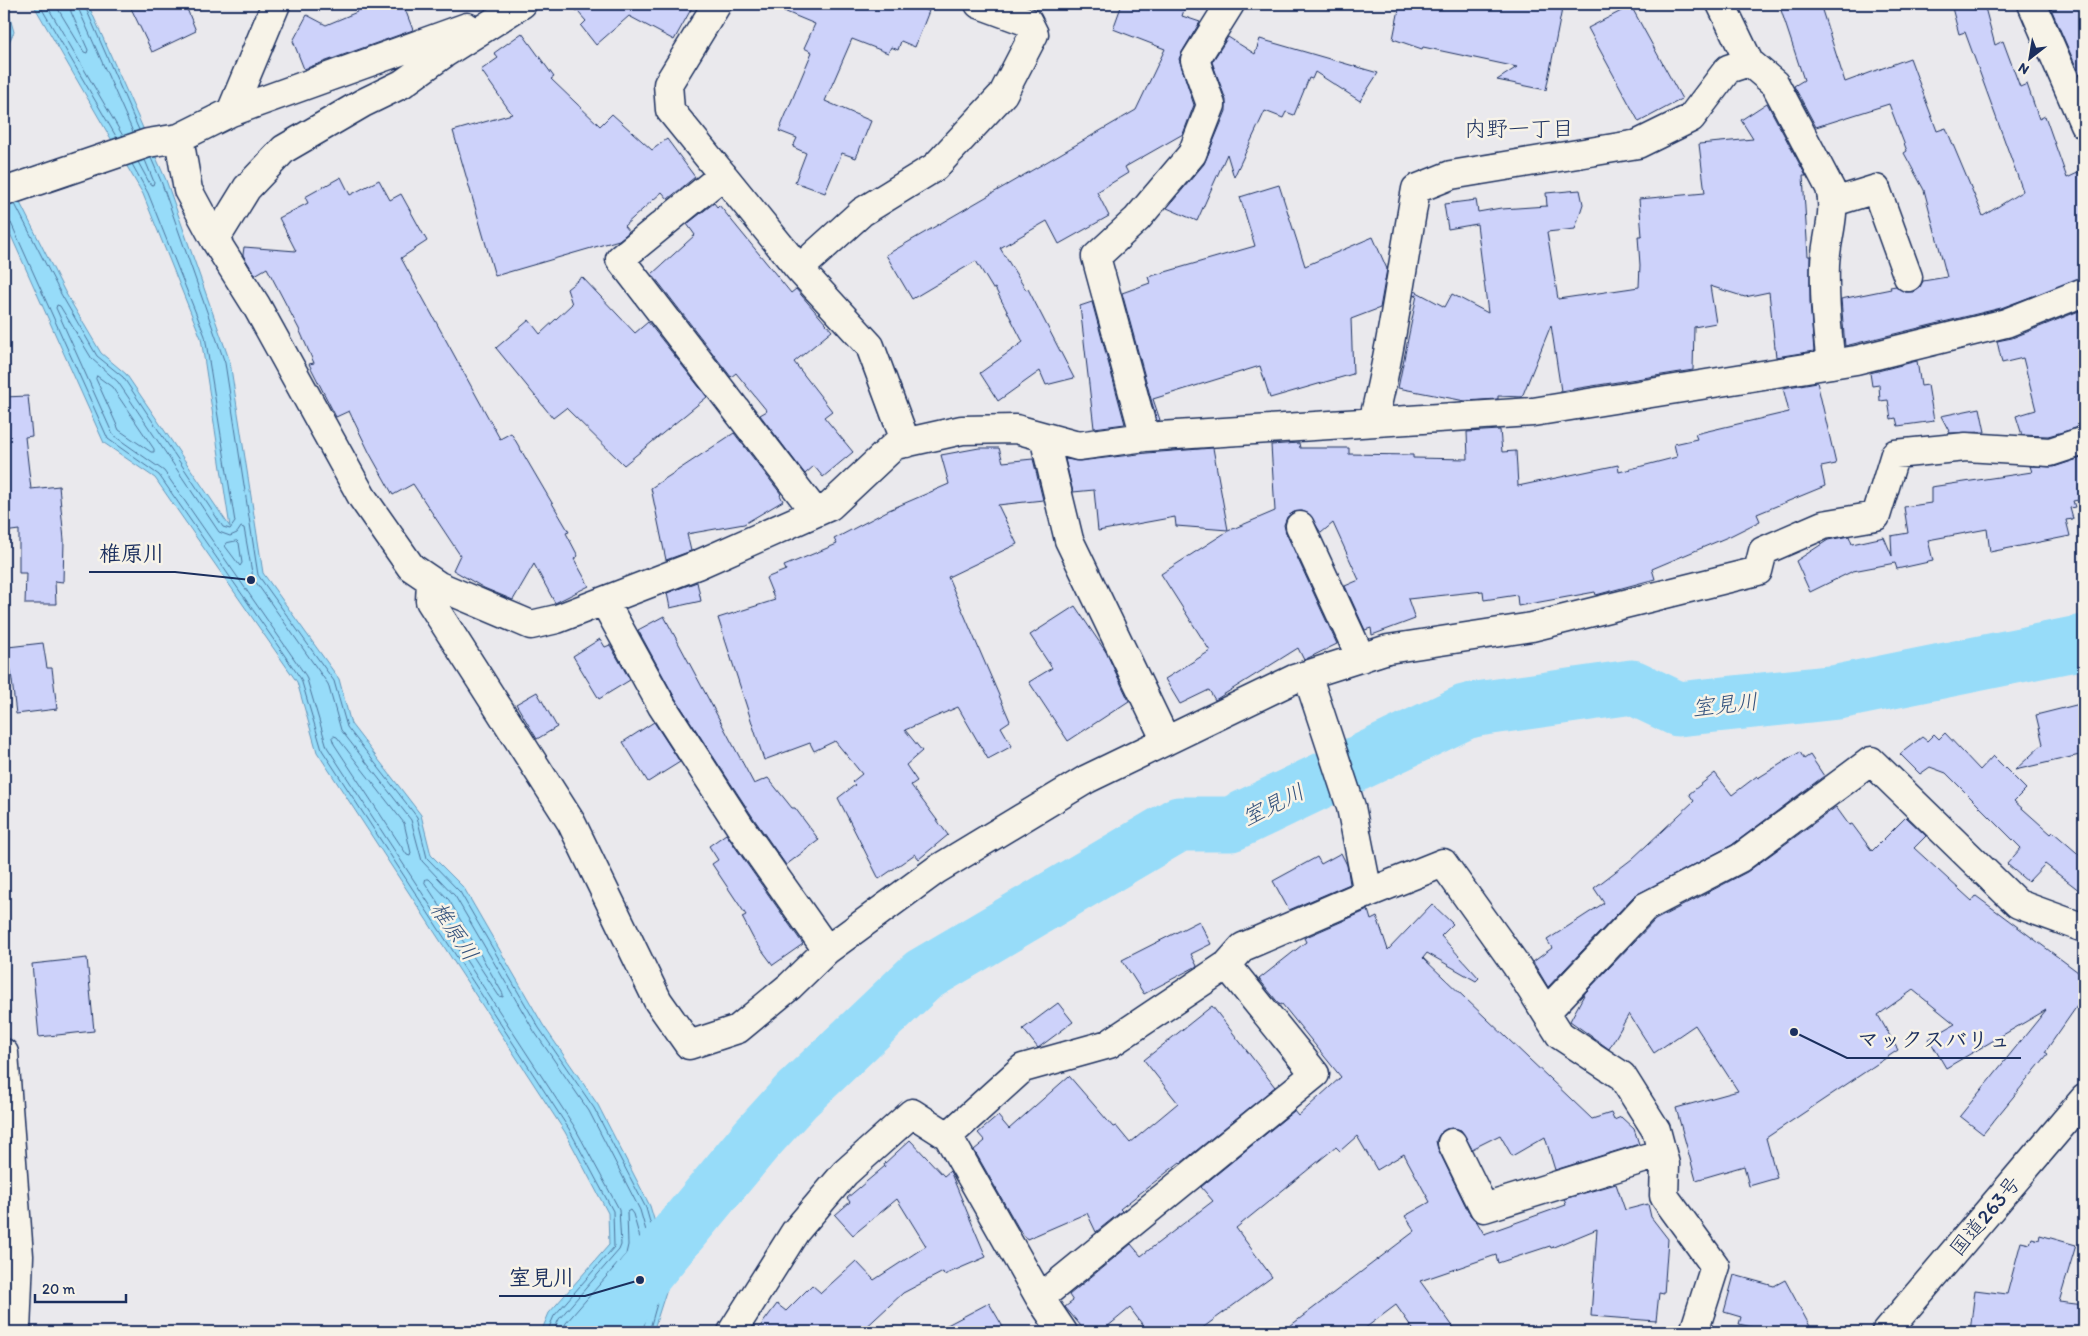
<svg xmlns="http://www.w3.org/2000/svg" width="2088" height="1336" viewBox="0 0 2088 1336" font-family="Itim,'Klee One',sans-serif">
  <style>
    .water { fill: #97dcf9; stroke: #6597bb }
    .lines { fill: none; stroke-linecap: round; stroke-linejoin: round }
    .shore { stroke: #4d749c; stroke-width: 1 }
    .river { stroke: #97dcf9; stroke-width: 55 }
    .building { fill: #cdd2fa; stroke: #1b2f5e }
    .minor-casing { stroke: #1b2f5e; stroke-width: 31 }
    .secondary-casing { stroke: #1b2f5e; stroke-width: 31 }
    .trunk-casing { stroke: #1b2f5e; stroke-width: 31 }
    .minor { stroke: #f7f3e8; stroke-width: 28 }
    .secondary { stroke: #f7f3e8; stroke-width: 28 }
    .trunk { stroke: #f7f3e8; stroke-width: 28 }
    .labels { text-anchor: middle; stroke-width: 5; stroke-linejoin: round; paint-order: stroke }
    .street-label { font-size: 21px; fill: #1b2f5e; stroke: #f7f3e8 }
    .neighbourhood-label { font-size: 22px; fill: #1b2f5e; stroke: #f7f3e8 }
    .water-label { font-size: 22px; font-style: italic; fill: #34527d; stroke: #f7f3e8 }
    .leader { fill: none; stroke: #1b2f5e; stroke-width: 2 }
    .callout-dot { fill: #1b2f5e; stroke: #f7f3e8; stroke-width: 2 }
    .callout-label { font-size: 22px; text-anchor: middle; font-weight: bold; fill: #1b2f5e; stroke: #f7f3e8; stroke-width: 5; stroke-linejoin: round; paint-order: stroke }
  </style>
  <rect width="100%" height="100%" fill="#eae9ed"/>
  <filter id="ink" filterUnits="userSpaceOnUse"><feTurbulence type="fractalNoise" baseFrequency=".02" numOctaves="2"/><feDisplacementMap in="SourceGraphic" scale="10" xChannelSelector="R" yChannelSelector="G"/><feConvolveMatrix kernelMatrix="1 2 1 2 8 2 1 2 1" color-interpolation-filters="sRGB"/></filter>
  <g filter="url(#ink)">
    <path class="water" d="M4,4H6L14,32L4,52Z
      M33,4H88L166,180L230,362L263,573L339,679L351,724L421,815L431,855L464,888L543,1025L598,1105L650,1206L671,1276L653,1332H541L549,1313L609,1245L608,1213L565,1132L317,752L297,682L155,478L104,443L4,220V171L65,292L101,353L126,374L230,527L201,338L143,194Z"/>
    <g class="lines">
      <path class="shore" d="M39,4L117,138
        M46,4L123,136
        M55,4L84,52L87,53L88,50L71,12L70,4
        M78,4L79,10L133,132
        M84,4L139,130
        M151,158L161,181L225,363L258,575L334,681L347,727L417,817L427,858L460,892L539,1028L594,1108L646,1208L665,1275L649,1332
        M138,162L150,184L153,185L154,182L145,160
        M15,204L61,294L97,356L123,377L223,527L230,529L235,522L205,336L148,193L132,164
        M4,220L11,223L108,439L159,475L301,679L322,750L569,1129L613,1211L614,1247L554,1316L547,1332
        M97,376L112,387L154,449V452H151L119,430L96,379Z
        M237,541L239,543L242,563L240,566L225,546L227,543Z
        M334,736L337,737L404,823L411,853L410,856L407,855L334,744L332,738Z
        M426,879H429L449,900L503,994V997L499,996L425,883Z
        M553,1332L559,1319L619,1250L621,1245L619,1209L574,1126L327,747L306,676L164,471L113,435L56,308L57,305L60,306L92,359L118,382L219,532L230,536L237,533L241,527L244,528L253,578L328,684L341,730L411,820L422,861L455,896L534,1031L589,1111L640,1210L659,1276L642,1332
        M561,1332L566,1323L626,1254L628,1245L627,1212L630,1210L633,1214L651,1276L635,1332"/>
      <path class="river" d="M606,1332L640,1280L756,1140L796,1096L923,975L1179,824H1231L1465,712L1477,709L1632,687L1678,709L1838,692L2084,642"/>
    </g>
    <path class="building" d="M129,4H185L196,31L152,52Z
      M354,4H403L413,30L304,69L293,41L307,15L326,25L357,12Z
      M571,4H694L674,40L629,16L596,45L581,26L586,21Z
      M767,4H910L929,11L915,47L901,41L898,50L891,47L888,53L852,39L825,101L871,121L856,158L842,153L825,193L795,182L806,153L793,147L797,138L779,131L812,52L804,48L815,24Z
      M1122,4H1186L1182,16L1200,22L1182,52L1179,59L1194,105L1183,134L1125,167L1128,173L1097,192L1109,216L1059,244L1047,221L1000,248L1026,290L1028,289L1074,378L1046,385L1040,371L998,401L980,373L1023,342L995,288L993,289L976,261L912,299L886,255L1136,110L1165,49L1113,29Z
      M1400,4H1529L1562,9L1546,90L1497,80L1517,67L1423,47L1422,49L1393,39Z
      M1779,4H1820L1845,82L1910,58L1937,131L1946,128L1983,216L2023,191L1965,32L1959,34L1951,4H1984L1995,45L2003,41L2020,87L2027,84L2039,119L2045,116L2067,178L2084,170V277L2001,308L1845,346L1841,299L1891,289L1890,287L1896,286L1905,292H1913L1920,287L1923,281L1947,277L1924,190L1904,153L1907,151L1889,104L1816,127L1794,86L1804,80Z
      M2049,4H2084V85Z
      M1631,6L1682,99L1639,122L1588,28Z
      M522,33L554,77L551,79L600,126L612,114L652,150L667,139L695,177L668,199L662,192L624,226L629,232L619,240L495,276L453,131L512,114L481,70L498,58L494,53Z
      M1228,37L1255,54L1260,39L1378,73L1360,101L1315,72L1312,79L1309,78L1294,115L1286,112L1283,118L1265,111L1234,177L1227,154L1197,221L1167,208L1204,164L1226,111V100L1212,62Z
      M1767,103L1806,176H1803L1808,256H1810V302L1814,351L1776,357L1769,292L1745,297L1710,286L1716,323L1694,327L1693,370L1561,391L1551,325L1522,397L1498,396V399L1465,401L1398,388L1417,295L1414,296L1415,291L1445,307L1452,294L1488,313L1477,224L1448,229L1444,204L1476,200L1478,212L1501,208L1502,209L1547,206L1546,193L1580,190L1583,204L1575,229L1547,232L1558,299L1639,287L1640,265L1638,236H1642L1639,199L1705,193L1699,144L1753,139L1741,120Z
      M341,177L350,195L379,180L390,200L401,194L427,241L401,258L500,439L511,433L569,532L566,533L578,556L574,559L589,586L555,603L534,564L513,600L484,588L453,570L460,555L413,484L393,495L370,454L349,411L336,417L309,364L314,363L299,329L267,268L255,275L243,255L244,247L296,251L279,218L308,203L305,197Z
      M1279,185L1305,266L1373,237L1387,269L1380,308L1351,319L1353,374L1270,398L1260,366L1153,399L1160,420L1157,421L1122,293L1150,283L1148,277L1255,246L1240,197Z
      M714,203L717,207L719,205L791,293L796,289L832,331L794,362L832,411L824,417L853,452L823,477L814,466L805,474L760,415L767,411L736,373L731,377L652,274L695,235L687,224Z
      M582,277L635,333L648,322L707,397L624,465L566,408L553,418L496,348L529,320L540,334L572,304L567,289Z
      M1092,302L1125,424L1094,428L1080,306Z
      M2084,309V426L2048,436L2022,435L2016,416L2036,410L2023,358L2002,363L1997,341L2012,338Z
      M1917,361L1921,386L1928,385L1934,421L1898,426L1896,418L1891,419L1888,400L1880,401L1879,385L1872,386L1870,373Z
      M1817,382L1836,464L1821,467L1825,486L1757,514L1760,521L1730,536L1652,569L1655,579L1596,595L1595,592L1518,606L1517,595L1484,600L1483,591L1408,599L1415,619L1372,635L1371,628L1365,630L1345,586L1359,580L1333,523L1321,533L1309,514L1302,511L1294,512L1287,517L1284,525L1286,533L1337,644L1304,660L1298,648L1215,700L1209,690L1180,704L1165,679L1210,651L1161,574L1228,531L1275,511L1271,445L1299,443L1300,448H1349V454L1413,455V458L1468,459L1467,432L1500,430L1502,452L1516,451L1518,486L1618,465L1619,472L1677,457L1674,444L1697,439L1695,434L1789,412L1783,388Z
      M28,396L32,436L25,437L31,489L59,486L64,540L63,582L55,581L56,604H25L26,573H19V530L4,532V397Z
      M1980,408L1985,432L1950,433L1941,416Z
      M734,433L781,494L780,495L783,501L744,524L687,534L691,551L666,560L651,488Z
      M979,448H999L1003,462L1033,459L1043,500L998,505L1017,544L948,577L1010,721L1001,727L1012,746L988,759L958,707L905,730L922,751L906,765L917,781L911,785L948,835L919,859L915,854L879,879L838,798L855,785L852,782L862,774L835,741L814,751L810,743L764,760L718,618L775,600L766,578L786,570L784,566L837,544L834,539L889,510L949,484L941,455Z
      M1213,448L1228,530L1176,526L1175,517L1098,531L1094,490L1073,492L1065,459L1080,461L1147,453Z
      M2084,457V499L2073,501L2075,507L2070,508L2073,519L2066,520L2070,536L1990,552L1987,529L1928,540L1933,561L1897,569L1895,563L1853,571L1810,592L1796,561L1828,540L1849,536L1852,544L1884,537L1892,556L1891,536L1908,533L1904,507L1931,503V487L2032,472L2030,466L2054,467Z
      M697,582L701,601L670,608L667,593Z
      M1075,606L1106,652L1129,701L1068,741L1029,682L1052,668L1030,635Z
      M664,616L754,784L768,778L792,808H795L819,840L786,865L754,819L675,698L638,630Z
      M600,639L605,647L610,645L630,680L599,699L573,656Z
      M43,643L47,668H52L57,709L16,714L8,647Z
      M537,692L557,727L537,739L516,704Z
      M2084,703V754L2015,770L2043,744L2036,715Z
      M654,722L680,762L648,782L623,742Z
      M1945,733L1980,770L1993,756L2026,789L2014,801L2051,834L2053,832L2084,859V894L2045,864L2028,882L2007,864L2021,848L1946,773L1930,767L1920,774L1900,754L1922,737L1927,741L1934,734L1939,739Z
      M1800,752L1804,759L1810,755L1824,776L1732,845L1634,896L1548,987L1533,962L1552,948L1547,940L1604,903L1594,888L1632,859L1694,801L1689,794L1715,773L1732,795L1757,776L1758,778Z
      M1836,807L1849,825L1852,824L1872,851L1906,817L1926,836L1914,848L1972,901L1976,896L2078,972L2084,964V996L2045,1052L2048,1054L1983,1134L1960,1116L2046,1010L1946,1068L1929,1039L1955,1024L1913,990L1878,1015L1898,1050L1766,1138L1777,1178L1749,1186L1744,1166L1696,1180L1676,1108L1738,1091L1695,1025L1654,1053L1629,1014L1609,1049L1570,1021L1585,993L1655,920L1747,872Z
      M726,834L803,944L773,965L753,938L742,917L746,915L712,864L718,860L709,846Z
      M1341,853L1347,865L1350,884L1289,910L1273,881L1317,857L1321,864Z
      M1432,904L1453,924L1441,936L1479,978L1476,981L1427,953L1423,958L1592,1119L1611,1113L1614,1120L1621,1117L1634,1129L1639,1144L1555,1170L1545,1137L1512,1156L1500,1135L1472,1149L1461,1130L1454,1128L1446,1129L1439,1135L1436,1141L1438,1149L1470,1215L1477,1222L1484,1234L1566,1205L1564,1199L1616,1184L1625,1210L1648,1204L1651,1217L1668,1239L1664,1294L1659,1293L1656,1321L1591,1316L1597,1229L1551,1248L1550,1246L1498,1263L1496,1255L1420,1281L1457,1332H1415L1396,1305L1360,1332H1282L1415,1231L1405,1216L1430,1202L1404,1154L1377,1170L1357,1136L1340,1151L1336,1147L1236,1228L1272,1277L1197,1332H1148L1130,1308L1101,1332H1086L1065,1307L1073,1301L1069,1295L1131,1244L1141,1256L1213,1201L1201,1187L1294,1111L1298,1116L1341,1077L1282,1004L1280,1005L1259,979L1306,942L1304,938L1368,910L1371,920L1377,917L1388,950Z
      M1199,921L1211,944L1191,954L1197,966L1144,994L1122,960Z
      M87,958L94,1031L39,1037L32,964Z
      M1058,1003L1073,1022L1038,1048L1023,1029Z
      M1212,1006L1275,1087L1181,1163L1180,1162L1120,1209L1122,1211L1096,1232L1087,1213L1027,1239L1019,1229L974,1150L985,1141L978,1133L998,1116L1009,1129L1069,1076L1113,1127L1116,1126L1130,1143L1178,1103L1144,1060Z
      M910,1140L944,1176L950,1171L986,1257L944,1275L943,1272L903,1293L861,1332H756L777,1304L786,1311L812,1285L821,1293L856,1261L874,1280L926,1246L897,1199L853,1235L835,1215L850,1202L847,1198L885,1166L884,1164Z
      M2040,1235L2076,1245L2059,1302L2084,1305L2083,1332H1970L1975,1290L2007,1294L2021,1242L2030,1244L2032,1238L2039,1240Z
      M1734,1275L1774,1286L1785,1280L1813,1332H1772L1739,1324L1741,1317L1724,1312Z
      M989,1303L1006,1332H934Z"/>
    <g class="lines">
      <defs>
        <path id="minor" d="M717,4L668,84L670,110L799,269
          M1721,4L1749,62L1775,84L1830,188C1837,213 1826,239 1825,264C1824,298 1827,331 1831,364
          M2032,4L2084,124
          M231,112L276,4
          M179,138L231,112L467,27
          M723,175L620,259L815,512
          M4,192L148,143L179,138L188,190L215,240L256,305L362,497L411,567L439,586L531,625L557,619L697,565L830,506L895,445L962,430L1016,429L1078,446L1145,437L1533,412L1856,360L2006,323L2084,292
          M1834,202L1876,189L1908,277
          M215,240L247,188L284,149L363,103L402,84L445,53L522,4
          M1373,422C1392,346 1402,267 1416,189L1451,175L1638,144L1691,118L1728,69L1749,62
          M1044,437L1069,540L1166,741
          M1145,437L1096,257L1137,219L1192,154L1211,105L1195,60L1230,4
          M906,443L870,346L799,269L862,212L935,167L1003,94L1034,34L1028,22L979,4
          M1300,526L1361,658
          M431,581L430,601L571,822L658,1001L689,1045L738,1029L790,986L827,950
          M604,601L662,706L741,828L827,950L936,870L1087,779L1294,679L1388,649L1532,627L1758,571L1763,551L1823,525L1876,516L1895,454L1966,447L2050,452L2084,441
          M1312,689L1351,807L1368,893L1443,863L1516,965L1560,1035L1622,1076L1656,1130L1665,1164L1664,1196L1715,1266L1694,1332
          M1546,1012L1645,907L1740,858L1871,761L2018,904L2084,928
          M948,1136L1023,1068L1109,1044L1227,965L1243,947L1368,893
          M1452,1143L1484,1208L1662,1153
          M1040,1298L1315,1074L1227,965
          M732,1332L795,1232L845,1173L912,1113L948,1136L1040,1298L1063,1332"/>
        <path id="secondary" d="M4,1053L19,1256L16,1332"/>
        <path id="trunk" d="M1886,1332L2084,1099"/>
      </defs>
      <use href="#minor" class="minor-casing"/>
      <use href="#secondary" class="secondary-casing"/>
      <use href="#trunk" class="trunk-casing"/>
      <use href="#minor" class="minor"/>
      <use href="#secondary" class="secondary"/>
      <use href="#trunk" class="trunk"/>
    </g>
  </g>
  <g class="labels">
    <g class="street-label">
      <text transform="translate(1985 1216) rotate(-50)" y="7">国道263号</text>
    </g>
    <g class="neighbourhood-label">
      <text x="1519" y="136">内野一丁目</text>
    </g>
    <g class="water-label">
      <text transform="translate(1725 704) rotate(-6)" y="8">室見川</text>
      <text transform="translate(1273 804) rotate(-26)" y="8">室見川</text>
      <text transform="translate(455 931) rotate(56)" y="8">椎原川</text>
    </g>
  </g>
  <path class="leader" d="M251 580L175 572H89M1794 1032L1847 1058H2021M640 1280L585 1296H499"/>
  <g class="callout-dot">
    <circle cx="251" cy="580" r="5"/>
    <circle cx="1794" cy="1032" r="5"/>
    <circle cx="640" cy="1280" r="5"/>
  </g>
  <g class="callout-label">
    <text x="132" y="561">椎原川</text>
    <text x="1934" y="1047">マックスバリュ</text>
    <text x="542" y="1285">室見川</text>
  </g>
  <rect width="2088" height="1336" fill="none" stroke="#f7f3e8" stroke-width="20"/>
  <rect x="10" y="10" width="2068" height="1316" fill="none" stroke="#1b2f5e" stroke-width="2" filter="url(#ink)"/>
  <g transform="translate(2030 58) rotate(211)" stroke="#f7f3e8" stroke-width="4" paint-order="stroke">
  <path d="M0-4L9 19L0 12L-9 19Z" fill="#1b2f5e"/>
  <text y="-8" font-size="14" font-weight="bold" text-anchor="middle" fill="#1b2f5e">N</text>
  </g>
  <path d="M35 1294v8h91v-8" fill="none" stroke="#1b2f5e" stroke-width="2.5"/>
  <text x="42" y="1294" font-size="15" fill="#1b2f5e" stroke="#f7f3e8" stroke-width="4" paint-order="stroke">20 m</text>
</svg>
